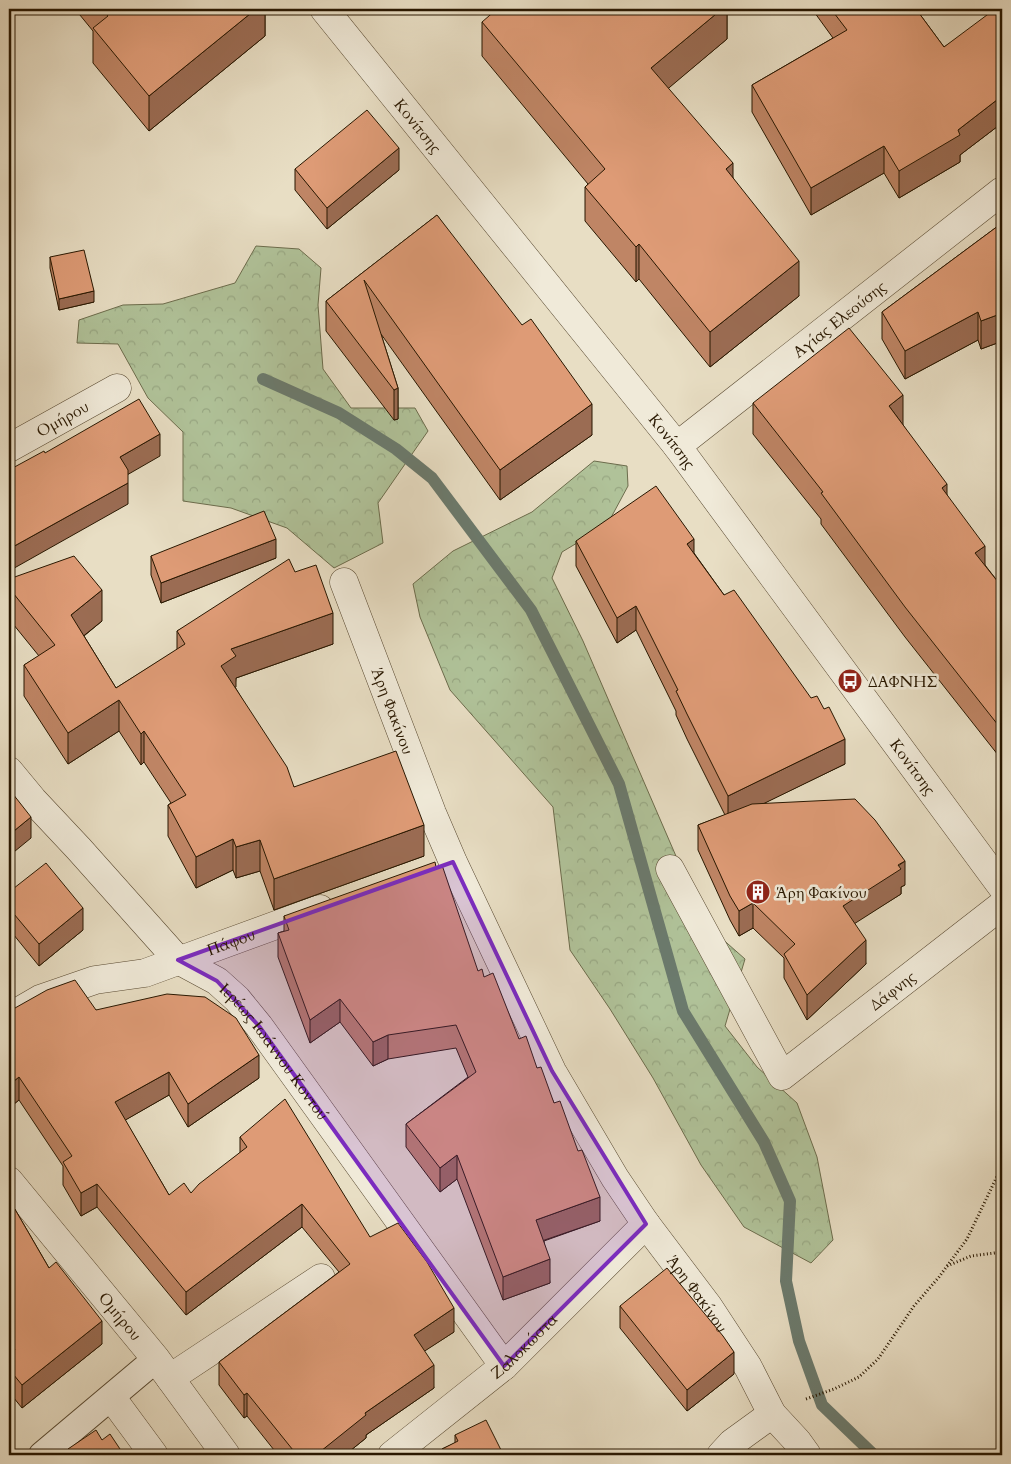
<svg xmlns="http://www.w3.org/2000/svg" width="1011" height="1464" viewBox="0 0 1011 1464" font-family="Cardo,serif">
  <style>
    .forest { fill: url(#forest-crowns); stroke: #6c6c4c }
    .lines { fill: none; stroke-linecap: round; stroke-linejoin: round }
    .stream { stroke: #6b7a6d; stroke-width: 12 }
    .pedestrian-casing { stroke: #584931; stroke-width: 28 }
    .minor-casing { stroke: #584931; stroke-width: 29 }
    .path { stroke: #281700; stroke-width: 3; stroke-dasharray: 1 2.5; stroke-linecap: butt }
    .pedestrian { stroke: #f0ead9; stroke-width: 26 }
    .minor { stroke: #f0ead9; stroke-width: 28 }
    .wall { fill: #bf8565; stroke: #281700 }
    .shaded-wall { fill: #9b6c53; stroke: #281700 }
    .building { fill: #de9b76; stroke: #281700 }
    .marked { fill: #7b2cbf; fill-opacity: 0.2; stroke: #7b2cbf; stroke-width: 4; stroke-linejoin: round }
    .labels { text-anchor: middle; stroke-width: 5; stroke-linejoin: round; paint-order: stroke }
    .street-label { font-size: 16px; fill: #281700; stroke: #f0ead9 }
    .poi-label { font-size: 16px; fill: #281700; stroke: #f0ead9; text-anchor: start }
  </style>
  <defs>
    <pattern id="forest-crowns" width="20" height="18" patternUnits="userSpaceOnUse" patternTransform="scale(1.25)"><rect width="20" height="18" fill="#b0c299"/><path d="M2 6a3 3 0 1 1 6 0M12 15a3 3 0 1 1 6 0" fill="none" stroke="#97a682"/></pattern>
  </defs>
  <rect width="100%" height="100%" fill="#e8dec4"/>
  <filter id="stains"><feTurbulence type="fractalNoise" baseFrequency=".004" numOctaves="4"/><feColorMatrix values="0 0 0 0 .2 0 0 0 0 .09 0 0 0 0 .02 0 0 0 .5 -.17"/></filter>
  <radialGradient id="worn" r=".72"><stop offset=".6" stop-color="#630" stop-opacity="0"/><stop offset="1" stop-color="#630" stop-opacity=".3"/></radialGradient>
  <path class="forest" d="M256,246L299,249L321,268L318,305L323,369L351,408H415L428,431L378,503L383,543L334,568L287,528L231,508L183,501V432L148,398L118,344L77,343L79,320L123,305L163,304L235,283Z
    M594,461L627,466L628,486L607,525L562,552L552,578L583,641L682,870L711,929L745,959L725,1026L757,1067L797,1103L817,1157L833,1240L811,1263L744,1227L701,1165L653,1078L610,1009L570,950L553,807L450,690L420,617L413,584L453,551L532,512Z"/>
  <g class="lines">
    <path class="stream" d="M263,379L339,413L396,449L432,478L531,610L619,784L683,1011L764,1142L790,1201L786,1281L799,1341L822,1405L874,1455"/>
    <defs>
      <path id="pedestrian" d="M42,1455L156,1359"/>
      <g id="minor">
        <path id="s1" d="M324,9L677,446L1002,887"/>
        <path id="s2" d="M677,446L1002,191"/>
        <path id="s3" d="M9,448L117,388"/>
        <path id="s4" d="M344,582L432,813L453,862L552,1071L615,1178L646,1224L708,1306L748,1367L772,1414L797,1441L807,1455"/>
        <path id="s5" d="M9,771L33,800L79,849L178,960L217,981L237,999L259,1026L504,1366"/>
        <path id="s6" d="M670,869L782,1076L1002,905"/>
        <path id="s7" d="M9,1017L40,999L95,980L145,973L320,909"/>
        <path id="s8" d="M9,1181L156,1359L226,1455"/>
        <path d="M170,1378L321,1278"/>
        <path d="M112,1398L154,1455"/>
        <path id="s9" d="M392,1455L504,1366L646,1224"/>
        <path d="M721,1455L732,1443L772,1414"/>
      </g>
    </defs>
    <use href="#pedestrian" class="pedestrian-casing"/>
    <use href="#minor" class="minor-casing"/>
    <path class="path" d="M947,1266L971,1256L1002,1252
      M806,1399L834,1389L859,1377L878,1359L914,1306L939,1277L967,1239L1002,1166"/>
    <use href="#pedestrian" class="pedestrian"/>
    <use href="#minor" class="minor"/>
  </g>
  <path class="wall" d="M75,9H265V36L149,131L93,63V31Z
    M727,9V39L668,88L733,178L799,296L710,367L639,279L636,282L585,221V187L588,184L482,56V22Z
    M812,9H916L944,47L1002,9V123L960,155V162L899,198L884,173L811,215L752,112V85L833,38Z
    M295,169L399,170L327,229L295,190Z
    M437,215L592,435L500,500L381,334L398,388V419L394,420L326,331V301Z
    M1002,223V346L1000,342L981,349L978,340L905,379L882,339V312Z
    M50,257L94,302L59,310L50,268Z
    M753,403L903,425L947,495L985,565L1002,587V760L905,637L821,524V519L753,434Z
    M576,541L694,553L845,764L764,803L905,885L901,887V894L854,923L866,964L807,1020L784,978V958L753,928L739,936L730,920L698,850V825L725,815L687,739L676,715V711L636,630L617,643L576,566Z
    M151,556L276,558L161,603L151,575Z
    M295,572L333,644L236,678L235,687L294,787L424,856L274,910L260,871L236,878L233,870L196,888L168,836V805L171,803L144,762L141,765L119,731L68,764L24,696V665L39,656L9,619V579L102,621L84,636L116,688L177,650V631Z
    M9,892L83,930L39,966L9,929Z
    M284,916L478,971L484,977L519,1039L537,1068L554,1103L600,1221L544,1241L550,1283L503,1300L457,1179L440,1192L406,1147V1124L468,1077L456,1048L388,1059L373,1066L340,1022L310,1043L278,957V933L284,931Z
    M96,1010L259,1078L188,1127L169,1095L125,1120L169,1195L191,1193L240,1153V1137L370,1237L454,1332L424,1351L434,1388L366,1435V1438L345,1455H278L247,1416L244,1418L219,1385V1362L339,1272L302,1227L186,1315L97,1207L81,1216L63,1185V1166L19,1100L9,1108V1013Z
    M9,1199L49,1268L102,1344L22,1408L9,1392Z
    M620,1306L734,1374L687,1411L620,1328Z
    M455,1435L503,1454L511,1455H442V1449L455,1443Z
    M102,1440L124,1455H68V1449Z"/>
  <path class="shaded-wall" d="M256,9H265V36L149,131V96Z
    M722,9H727V39L651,103V68Z
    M1002,96V123L960,155V162L899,198V171L958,130Z
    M884,146V173L811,215V188Z
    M399,148V170L327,229V208Z
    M733,163V198L726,169Z
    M639,244V279L636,282V247Z
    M799,261V296L710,367V332Z
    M94,291V302L59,310V299Z
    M978,312V340L905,379V351Z
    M1000,314V342L981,349V321Z
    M398,388V419L394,420V390Z
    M903,395V425L889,406Z
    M592,404V435L500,500V470Z
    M160,434V456L120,479V457Z
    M128,483V504L9,571V549Z
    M947,484V515L942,488Z
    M276,539V558L161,603V583Z
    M694,539V564L687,544Z
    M985,546V576L975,553Z
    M102,590V621L71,646V615Z
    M636,606V630L617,643V618Z
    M333,613V644L236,678V687L221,697V666L231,649Z
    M119,700V731L68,764V733Z
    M144,731V762L141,765V734Z
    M845,739V764L728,821V796Z
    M31,817V838L9,856V835Z
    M424,825V856L274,910V879Z
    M233,839V870L196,888V857Z
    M260,840V871L236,878V847Z
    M905,861V885L901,887V894L843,931V906Z
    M753,903V928L739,936V911Z
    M83,908V930L39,966V944Z
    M866,940V964L807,1020V995Z
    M340,999V1022L310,1043V1020Z
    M388,1035V1059L373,1066V1042Z
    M259,1055V1078L188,1127V1104Z
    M169,1072V1095L115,1126V1102Z
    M19,1077V1100L9,1108V1085Z
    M457,1155V1179L440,1192V1168Z
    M97,1184V1207L81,1216V1193Z
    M600,1197V1221L536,1243V1220Z
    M302,1204V1227L186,1315V1292Z
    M550,1259V1283L503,1300V1277Z
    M454,1308V1332L414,1358V1335Z
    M102,1321V1344L22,1408V1385Z
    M734,1352V1374L687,1411V1390Z
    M434,1365V1388L366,1435V1438L345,1455H316L365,1413Z
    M247,1393V1416L244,1418V1395Z"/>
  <path class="building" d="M102,9H256L149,96L93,28L108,16Z
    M497,9H722L651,68L733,163L726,169L799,261L710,332L639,244L636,247L585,187L605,169L482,22Z
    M831,9H916L944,47L995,9H1002V96L958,130L960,135L899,171L884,146L811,188L752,85L847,30Z
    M367,110L399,148L327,208L295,169Z
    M437,215L522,325L531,319L592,404L500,470L364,280L398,388L394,390L326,301Z
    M1002,223V319L1000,314L981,321L978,312L905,351L882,312Z
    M84,250L94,291L59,299L50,257Z
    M849,328L903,395L889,406L947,484L942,488L985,546L975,553L1002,587V730L905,607L821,493L823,492L753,403Z
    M139,399L160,434L120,457L128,470V483L9,549V487H10L9,485V470L44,451L45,453Z
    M656,486L694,539L687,544L724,595L734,590L811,698L817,696L824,709L829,707L845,739L728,796L687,714L676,691L678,690L636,606L617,618L576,541Z
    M264,511L276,539L161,583L151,556Z
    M74,556L102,590L71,615L116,688L185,644L177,631L289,559L295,572L316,565L333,613L231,649L236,656L221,666L287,767L294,787L396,751L424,825L274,879L260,840L236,847L233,839L196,857L168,805L186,795L144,731L141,734L119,700L68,733L24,665L55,645L9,588V579Z
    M9,789L31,817L9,835Z
    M855,799L875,820L905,861L898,865L901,869L843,906L866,940L807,995L784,954L795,944L753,903L739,911L730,896L698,825L752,804Z
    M435,862L436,867L442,865L478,971L482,969L484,977L493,973L519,1039L526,1036L537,1068L541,1067L554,1103L560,1101L578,1151L582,1150L600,1197L536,1220L550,1259L503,1277L457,1155L440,1168L406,1124L476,1072L456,1025L388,1035L373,1042L340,999L310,1020L278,933L289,930L284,916Z
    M46,863L83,908L39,944L9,908V892Z
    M75,980L96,1010L167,994L205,997L236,1018L259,1055L188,1104L169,1072L115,1102L169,1195L184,1183L191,1193L199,1184L247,1147L240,1137L285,1099L370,1237L398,1223L427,1262L454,1308L414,1335L434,1365L365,1413L366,1415L316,1455H297L247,1393L244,1395L219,1362L350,1264L302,1204L186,1292L97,1184L81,1193L63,1162L72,1156L19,1077L9,1085V1013L15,1008L47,990Z
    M9,1199L49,1268L56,1262L102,1321L22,1385L9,1369V1355L15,1350L9,1341Z
    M667,1268L723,1336L734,1352L687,1390L620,1306Z
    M486,1420L503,1454L509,1451L511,1455H445L442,1449L458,1441L455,1435Z
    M96,1430L102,1440L110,1434L124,1455H72L68,1449Z"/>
  <path class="marked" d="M453,862L552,1071L646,1224L504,1366L259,1026L217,981L178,960Z"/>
  <defs>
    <symbol id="bus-disc" viewBox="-11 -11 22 22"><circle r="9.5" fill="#8f2418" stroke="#f0ead9"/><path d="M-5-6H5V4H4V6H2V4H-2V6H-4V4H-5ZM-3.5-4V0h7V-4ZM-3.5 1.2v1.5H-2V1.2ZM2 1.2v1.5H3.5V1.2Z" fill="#fff"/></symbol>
    <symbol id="building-disc" viewBox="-11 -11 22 22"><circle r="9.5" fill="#8f2418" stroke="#f0ead9"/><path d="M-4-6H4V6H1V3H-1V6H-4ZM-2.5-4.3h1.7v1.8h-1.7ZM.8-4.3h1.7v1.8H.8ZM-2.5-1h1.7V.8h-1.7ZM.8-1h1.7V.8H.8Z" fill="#fff"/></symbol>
  </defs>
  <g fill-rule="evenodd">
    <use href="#bus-disc" x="836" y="667" width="28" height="28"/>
    <use href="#building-disc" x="744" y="878" width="28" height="28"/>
  </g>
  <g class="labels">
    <g class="street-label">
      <text dy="6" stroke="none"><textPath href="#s1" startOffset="150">Κονίτσης</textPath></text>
      <text dy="6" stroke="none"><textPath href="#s2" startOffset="206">Αγίας Ελεούσης</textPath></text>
      <text dy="6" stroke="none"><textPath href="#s3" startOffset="61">Ομήρου</textPath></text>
      <text dy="6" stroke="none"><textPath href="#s1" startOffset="555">Κονίτσης</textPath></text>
      <text dy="6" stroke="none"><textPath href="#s4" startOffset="138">Άρη Φακίνου</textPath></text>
      <text dy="6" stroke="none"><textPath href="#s1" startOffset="960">Κονίτσης</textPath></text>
      <text dy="6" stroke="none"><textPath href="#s7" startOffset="236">Πάφου</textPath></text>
      <text dy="6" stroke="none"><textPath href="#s6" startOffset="375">Δάφνης</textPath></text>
      <text dy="6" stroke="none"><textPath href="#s5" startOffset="389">Ιερέως Ιωάννου Κοντού</textPath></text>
      <text dy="6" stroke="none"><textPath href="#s4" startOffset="798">Άρη Φακίνου</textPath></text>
      <text dy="6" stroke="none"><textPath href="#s8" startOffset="175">Ομήρου</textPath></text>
      <text dy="6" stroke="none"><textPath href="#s9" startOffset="171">Ζαλοκώστα</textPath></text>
    </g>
    <g class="poi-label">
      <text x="868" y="687">ΔΑΦΝΗΣ</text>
      <text x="776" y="898">Άρη Φακίνου</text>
    </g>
  </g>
  <rect width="1011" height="1464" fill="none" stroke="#e8dec4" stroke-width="30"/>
  <rect x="10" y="10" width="991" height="1444" fill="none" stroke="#281700" stroke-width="2.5"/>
  <rect x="15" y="15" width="981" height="1434" fill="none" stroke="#281700"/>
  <rect width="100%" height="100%" filter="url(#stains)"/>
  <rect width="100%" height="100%" fill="url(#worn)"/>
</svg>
